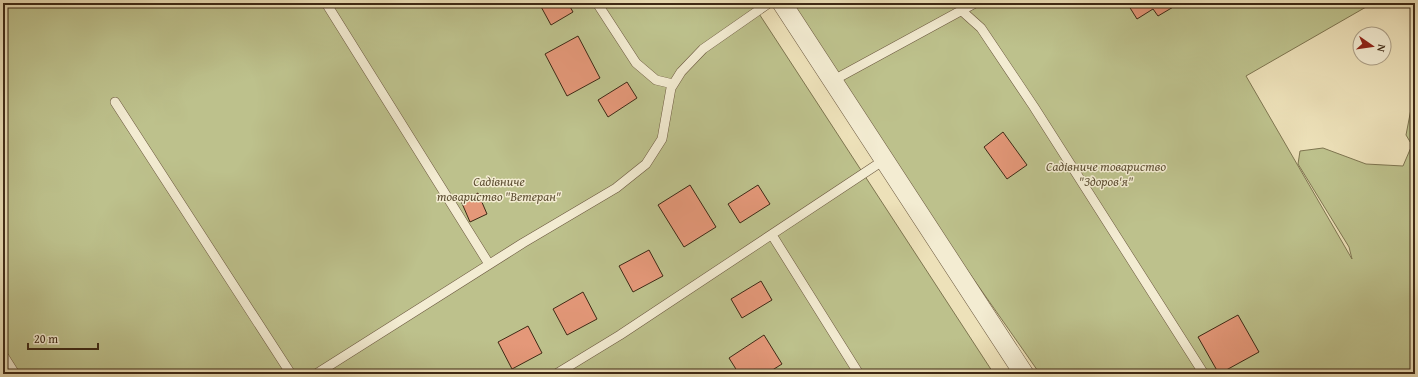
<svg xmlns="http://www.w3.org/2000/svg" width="1418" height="377" viewBox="0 0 1418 377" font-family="'Gentium Book Plus',serif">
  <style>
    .green { fill: #bdc18c; stroke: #7e7550 }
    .building { fill: #e49879; stroke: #3e2915 }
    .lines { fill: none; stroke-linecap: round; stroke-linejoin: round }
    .service-casing { stroke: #6a573e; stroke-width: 10 }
    .minor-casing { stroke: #6a573e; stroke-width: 20 }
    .service { stroke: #f3ecd2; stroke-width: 9 }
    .minor { stroke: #f3ecd2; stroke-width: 19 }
    .labels { text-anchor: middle; stroke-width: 3; stroke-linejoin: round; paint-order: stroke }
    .park-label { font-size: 13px; font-style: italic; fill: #5e4f33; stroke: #f3ecd2 }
  </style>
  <rect width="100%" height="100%" fill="#ede1b9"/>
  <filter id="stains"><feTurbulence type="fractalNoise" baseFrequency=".005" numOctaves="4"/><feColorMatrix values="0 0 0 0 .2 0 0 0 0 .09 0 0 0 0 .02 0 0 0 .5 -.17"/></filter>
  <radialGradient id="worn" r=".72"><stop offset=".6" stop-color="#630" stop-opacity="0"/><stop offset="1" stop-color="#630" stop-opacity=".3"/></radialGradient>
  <path class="green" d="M3,3H752L994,374H3Z
    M780,3H1373L1246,76L1352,259L1349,247L1298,164L1300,151L1323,148L1366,164L1403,166L1412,145L1406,135L1411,109L1415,105V374H1040Z"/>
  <path class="building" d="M539,3H568L573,12L551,25Z
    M1127,3H1180L1158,16L1153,9L1137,19Z
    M578,36L600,78L567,96L545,54Z
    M627,82L637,98L608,117L598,100Z
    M1003,132L1027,165L1007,179L984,147Z
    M690,185L716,227L684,247L658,205Z
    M758,185L770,204L740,223L728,204Z
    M478,193L487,214L470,222L461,201Z
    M649,250L663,276L633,292L619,266Z
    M761,281L772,300L742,318L731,299Z
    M583,292L597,319L567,335L553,309Z
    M1238,315L1259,352L1219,374L1198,337Z
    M528,326L542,353L512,369L498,342Z
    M764,335L782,364L766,374H739L729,358Z"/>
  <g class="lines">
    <defs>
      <path id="service" d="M326,3L489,264
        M597,3L636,63L656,80L673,84
        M962,11L981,28L1034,107L1204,374
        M832,81L975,3
        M115,102L291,374
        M772,235L859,374
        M3,355L15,374
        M316,374L523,243L616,188L646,164L662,139L671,88L681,72L703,49L769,3
        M556,374L620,335L884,160"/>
      <path id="minor" d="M782,3L1024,374"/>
    </defs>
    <use href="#service" class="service-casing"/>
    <use href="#minor" class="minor-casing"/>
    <use href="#service" class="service"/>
    <use href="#minor" class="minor"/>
  </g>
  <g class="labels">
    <g class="park-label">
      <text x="1106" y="171">Садівниче товариство<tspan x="1106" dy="15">"Здоров'я"</tspan></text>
      <text x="499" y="186">Садівниче<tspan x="499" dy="15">товариство "Ветеран"</tspan></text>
    </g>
  </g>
  <rect width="1418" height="377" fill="none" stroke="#ede1b9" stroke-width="16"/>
  <rect x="4" y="4" width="1410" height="369" fill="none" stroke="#3e2915" stroke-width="2"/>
  <rect x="8" y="8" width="1402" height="361" fill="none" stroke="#3e2915"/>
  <g transform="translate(1372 46) rotate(103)"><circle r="19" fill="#f3ecd2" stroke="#ab9e86"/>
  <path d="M0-3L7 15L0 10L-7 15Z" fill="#8f2418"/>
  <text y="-6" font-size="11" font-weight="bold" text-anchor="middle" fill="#3e2915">N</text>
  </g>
  <path d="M28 343v6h70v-6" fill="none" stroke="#3e2915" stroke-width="2"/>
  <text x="34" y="343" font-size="12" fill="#3e2915" stroke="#f3ecd2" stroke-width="3" paint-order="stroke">20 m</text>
  <rect width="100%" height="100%" filter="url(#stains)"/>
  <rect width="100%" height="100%" fill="url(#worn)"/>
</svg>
